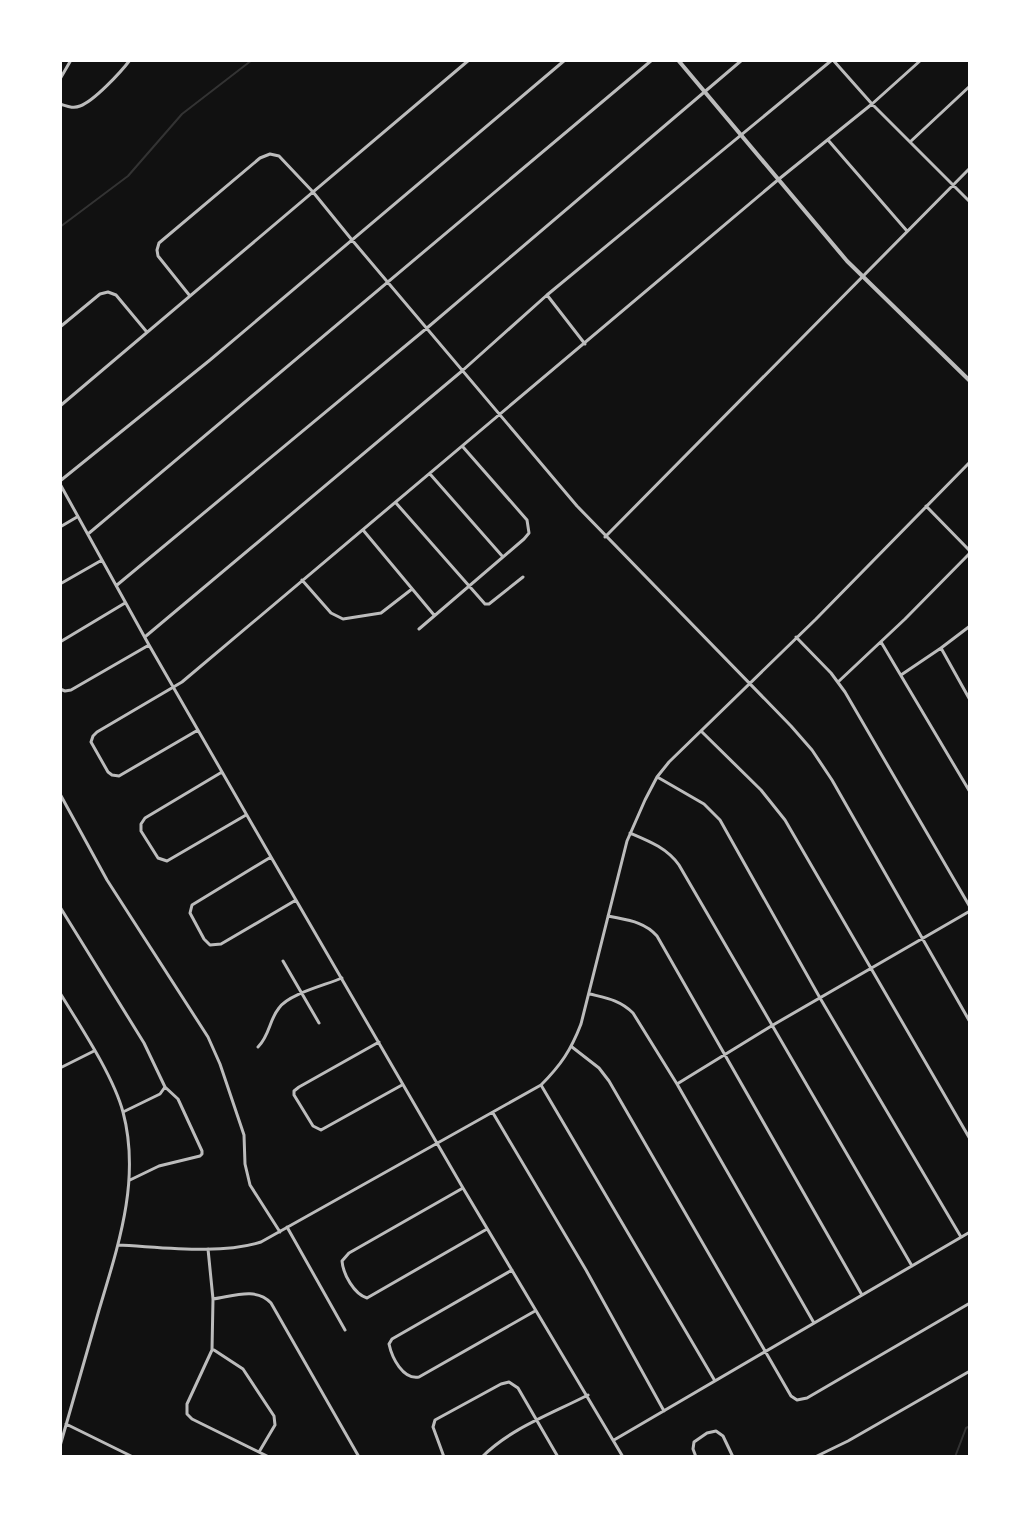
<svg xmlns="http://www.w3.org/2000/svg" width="1030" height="1517" viewBox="0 0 1030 1517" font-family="Merriweather,serif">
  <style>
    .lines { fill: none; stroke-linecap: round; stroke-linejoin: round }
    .stream { stroke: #333; stroke-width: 2 }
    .minor { stroke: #bcbcbc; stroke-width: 3 }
    .tertiary { stroke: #bcbcbc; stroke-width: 4 }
  </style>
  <rect width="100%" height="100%" fill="#111"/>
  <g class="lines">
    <path class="stream" d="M60,227L128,176L182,114L252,60
      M955,1457L966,1428L970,1426"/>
    <path class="minor" d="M833,60L872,104L970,202
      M60,79L71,60
      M60,104C67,106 73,109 80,106C94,101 121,72 130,60
      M828,140L907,231
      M910,142L970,86
      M547,295L585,344
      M190,296L158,256L157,250L159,243L260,158L270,154L279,156L313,192L352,240L577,506L791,726L812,750L832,780L970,1022
      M60,327L100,294L108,292L116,295L146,331
      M60,406L469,60
      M430,474L503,557
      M60,481L210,360L565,60
      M60,484L149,645L271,857L463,1188L623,1457
      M396,503L485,604H489L523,577
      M926,506L970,551
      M60,527L77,517
      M363,530L434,615
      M88,534L652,60
      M605,537L970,168
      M302,580L331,613L343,619L381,613L412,589
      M60,584L102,560
      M117,585L427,328L742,60
      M419,629L524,539L529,533L527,520L463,447
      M146,636L462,371L547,295L832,60
      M796,637L831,673L845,692L970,907
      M60,642L125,603
      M881,642L970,792
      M941,648L970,626
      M901,675L941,648L970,700
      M838,682L905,619L970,553
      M60,689L65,691L71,690L149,645
      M198,730L119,776L112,775L108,772L91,742L93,736L97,732L182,682L779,179L872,104L921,60
      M701,731L761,790L785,820L970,1139
      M222,772L145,818L141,824V831L158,858L167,861L246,815
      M659,778L704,804L720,820L820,998L961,1237
      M60,794L107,880L208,1037L220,1064L244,1135L245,1164L250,1185L280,1232
      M630,833C649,841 667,848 679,865L912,1266
      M271,857L192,905L190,913L204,939L210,945L221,944L296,900
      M60,907L144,1043L165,1087L178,1099L202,1151V1154L200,1156L159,1166L130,1180
      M608,916C626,920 644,921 657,936L862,1295
      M283,961L319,1023
      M60,993C80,1026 113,1075 123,1112C141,1180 118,1246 99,1310C86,1355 73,1401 60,1446
      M590,994C606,998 620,1000 633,1013L677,1084L814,1323
      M379,1042L299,1087L294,1091V1095L313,1126L321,1130L402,1085
      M258,1047C270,1035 269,1020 279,1008C288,994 326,985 342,978
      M572,1047L599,1068L609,1081L791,1396L797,1400L807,1398L970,1303
      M60,1068L94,1051
      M677,1084L773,1025L970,911
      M541,1085L715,1381
      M123,1112L160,1094L165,1087
      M493,1113L586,1270L664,1411
      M463,1188L349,1253L342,1261C343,1274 354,1294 367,1298L487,1229
      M287,1227L345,1330
      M118,1245C161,1247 221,1255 261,1242L541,1085C561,1065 571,1050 581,1024L627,841L645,800L657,777L669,762L816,619L970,462
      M208,1249L213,1299L212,1350L187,1404V1414L192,1419L269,1457
      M512,1270L392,1339L389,1344C392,1358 403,1380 419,1377L535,1311
      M213,1299C234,1296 256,1287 271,1303L359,1457
      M214,1350L243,1369L274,1416L275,1425L259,1452
      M66,1424L133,1457
      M614,1440L970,1232
      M444,1457L433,1427L435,1420L501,1384L509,1382L518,1388L558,1457
      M482,1457C511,1428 551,1414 588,1395
      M696,1457L693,1449L694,1442L707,1433L716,1431L723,1436L733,1457
      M815,1457L848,1441L970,1371"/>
    <path class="tertiary" d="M678,60L847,261L970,381"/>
  </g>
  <rect width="1030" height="1517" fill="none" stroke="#ffffff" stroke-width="124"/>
</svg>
